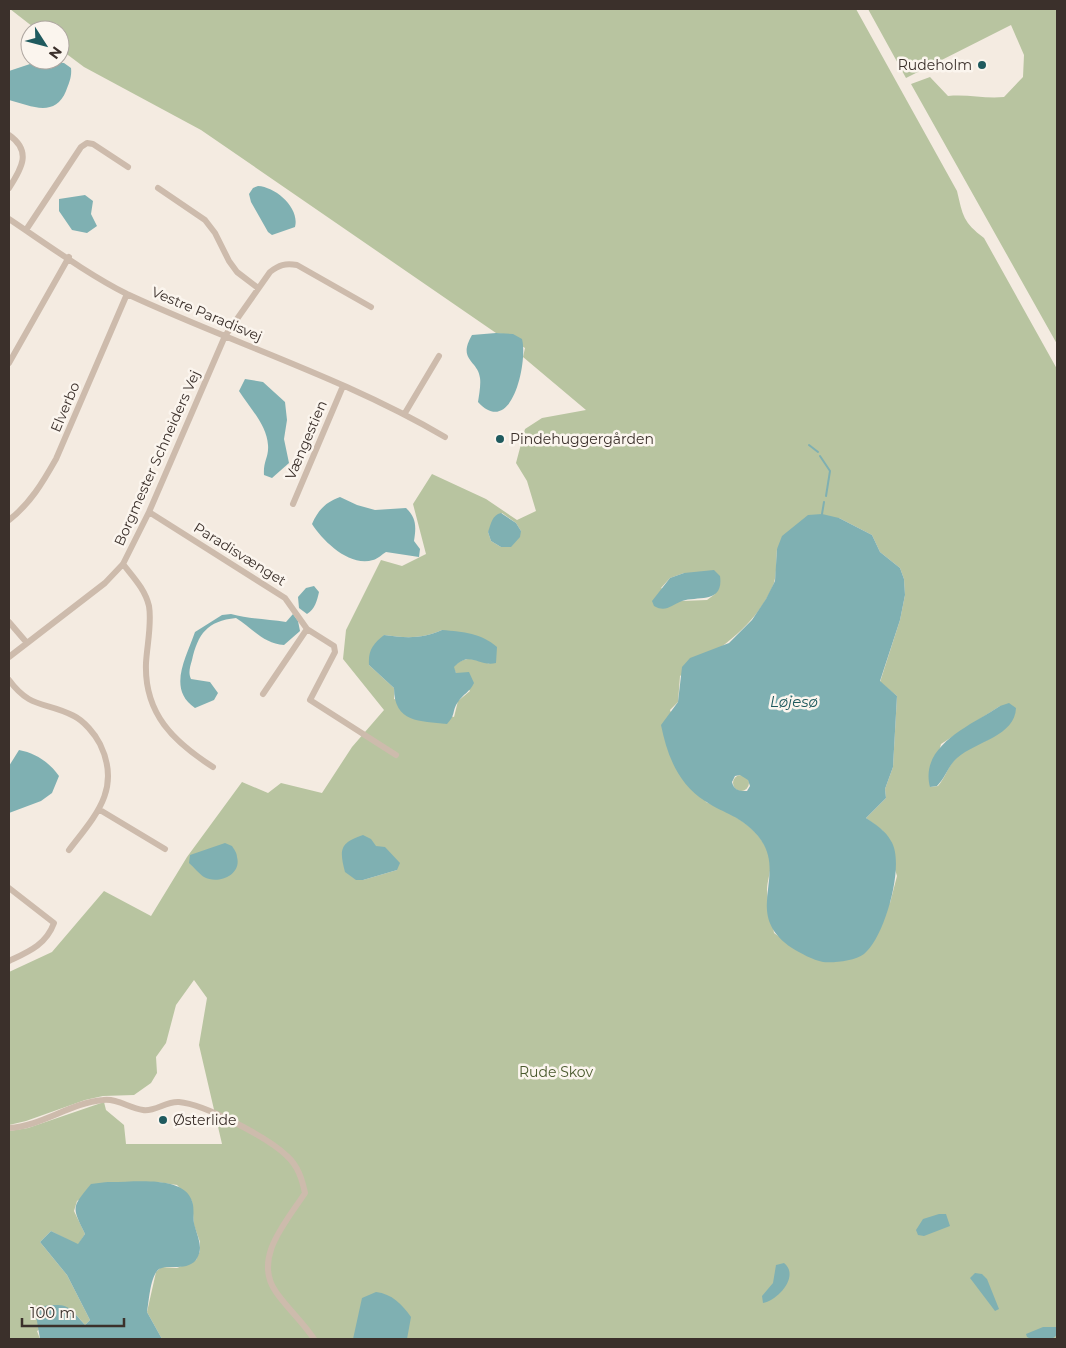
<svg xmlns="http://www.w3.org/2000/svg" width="1066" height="1348" viewBox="0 0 1066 1348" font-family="Montserrat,sans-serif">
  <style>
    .green { fill: #b8c4a0; fill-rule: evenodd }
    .water { fill: #7fb0b2; fill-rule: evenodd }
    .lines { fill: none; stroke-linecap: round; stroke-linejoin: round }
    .stream { stroke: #7fb0b2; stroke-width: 2 }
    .minor { stroke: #cdbbac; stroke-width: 6 }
    .poi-dot { fill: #1f5a5e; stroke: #fbf5ee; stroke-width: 2 }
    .labels { text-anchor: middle; stroke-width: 5; stroke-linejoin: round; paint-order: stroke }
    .poi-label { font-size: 14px; fill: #3b302b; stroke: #fbf5ee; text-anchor: start }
    .street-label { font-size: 14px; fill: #3b302b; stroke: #fbf5ee }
    .park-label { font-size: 14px; fill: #4a5a2e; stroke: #fbf5ee }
    .water-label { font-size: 15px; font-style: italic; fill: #1f5a5e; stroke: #fbf5ee }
  </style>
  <rect width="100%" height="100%" fill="#f4ebe1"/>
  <path class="green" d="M10,9H856L957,191C963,216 963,222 984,238L1057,369V1339H162L147,1312L156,1272L161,1267L177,1268L196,1260L200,1251V1242L194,1225L192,1201L177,1185L157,1182H107L77,1201L74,1211L85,1234L78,1245L51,1231L40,1242L67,1275L90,1320L85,1325L71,1309L37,1331L40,1339H9V1131L28,1128L104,1102L106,1110L124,1125L126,1144H222L199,1045L207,998L194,980L176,1005L166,1043L156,1057L157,1073L151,1083L134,1095L103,1096L85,1100L26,1121L9,1125V972L52,952L104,891L151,916L187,857L242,782L268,793L281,783L322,793L352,747L384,710L343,659L346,630L381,560L402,566L426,554L413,504L432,474L486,499L517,520L536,511L527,481L516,463L525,429L542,418L586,410L523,357L525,348L503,334L496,333L201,130L84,67L60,49V30H37ZM502,513L516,523L521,531L501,547L491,541L488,532ZM839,518L872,535L880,552L900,568L904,579L905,595L900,620L880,682L897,696L893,767L885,789L886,798L866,818L883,831L897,876L890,903L781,938L774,933C772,919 767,904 767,890C767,880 772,870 770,859C763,828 731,813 706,802L670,710L678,702L680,676C716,651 757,627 774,583C777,573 776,559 777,549ZM684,573L715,594L707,600L681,601L661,588L670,578ZM442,630L490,664C475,659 465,655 453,667L456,673L470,691L458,701L454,717L394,699V688L369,665L384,635C405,638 423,639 442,630ZM1000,706L989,739C978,744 964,749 955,759C948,767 945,778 938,786L930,787L941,744ZM376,846L397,870L363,880Z
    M868,9H1057V344L911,84L930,77L948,96C968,94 985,99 1004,97L1023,77L1024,55L1011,25L906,78Z
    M733 783a8 8 0 1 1 16 0a8 8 0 1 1-16 0Z"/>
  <path class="water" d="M50,62L64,63L71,68C72,77 69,83 66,91C55,118 31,106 9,100V71L30,64Z
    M258,186C276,187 300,208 295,227L272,235L268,232L251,202L249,194L253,188Z
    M85,195L93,201L91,214L97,226L87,233L72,230L59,211V199Z
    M496,333L513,334L522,339C528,361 512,439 478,402C479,395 481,385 480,378C478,360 457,361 472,335Z
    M245,379L263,382L285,402L287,420L284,439L289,463L272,478L264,475C263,461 269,457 268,445C267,425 249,407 239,391Z
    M340,497L357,505L375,510L406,508C417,518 416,528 414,541L420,549L419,557L386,552C382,554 378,559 373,560C349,567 323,541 312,524C318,510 326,502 340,497Z
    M501,513L516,523L521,531L520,537L511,547H501L491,541L488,532C491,524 492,515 501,513Z
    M822,514L839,518L872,535L880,552L900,568L904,579L905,595L900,620L880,681L897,696L893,767L885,789L886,798L866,818C875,824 886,831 891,841C906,864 884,939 864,954C855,961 834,963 823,962C813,960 800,953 792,948C740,913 790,875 758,836C740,815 726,815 705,801C678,784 667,755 661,725L678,702L682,667L690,658L729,643L752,620L766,599L775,581L777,549L782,536L808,515ZM740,775L748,780L750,786L747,791C738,791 734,790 732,782L735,776Z
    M714,570L720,576C724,604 698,596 682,601C671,605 666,613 654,606L652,601L670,578L684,573Z
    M314,586L319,592C317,601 315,609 307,614L299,608L298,597L306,588Z
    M231,614C249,619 267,619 286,622L293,614L298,621L300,631L284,645C264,644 252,628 236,618C207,621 198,634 192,660C190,667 188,673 191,679L210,682L218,693L214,700L195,708C167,689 186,658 195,632L222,615Z
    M442,630C464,632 481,633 497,647L496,663C478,667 470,650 454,667L456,673L469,672L474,683C470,692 463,694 458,702C452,710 456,715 447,724C420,721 394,723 394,688L369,665C368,650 373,644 384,635C405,638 423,639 442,630Z
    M1009,703L1016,708C1015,736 977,741 957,758C949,765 945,778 937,786L930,787C919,745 972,725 1000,706Z
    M19,750C36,753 50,763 59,776L52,793L41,801L9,813V766Z
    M363,835L371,839L376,846L385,847L400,863L397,870L363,880H356L345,872C339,849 340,843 363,835Z
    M225,843L232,846C234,849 237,853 237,857C242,875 218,885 204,877C199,874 194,867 189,863L190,855Z
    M107,1182C130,1183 183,1174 192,1201C195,1209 192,1219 195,1227C198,1238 204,1249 196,1260C185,1273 164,1262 157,1271C150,1280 149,1301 147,1312L162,1339H40L36,1315L44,1306C69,1303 69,1307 85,1325L90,1320L67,1275L40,1242L51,1231L78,1244L85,1234C72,1207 71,1208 91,1184Z
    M939,1214H946L950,1226L924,1236L918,1235L916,1230L923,1219Z
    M784,1263C800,1276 778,1300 763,1303L762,1296L773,1283L776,1265Z
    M975,1273L982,1274L987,1279L999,1309L995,1311L970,1278Z
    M376,1292C392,1294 402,1304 411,1317L407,1339H353L362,1298Z
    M1043,1327H1057V1335L1052,1339H1031L1027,1337L1026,1334Z"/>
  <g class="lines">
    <path class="stream" d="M809,445L818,452
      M820,456L830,471L826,496
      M822,514L824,502"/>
    <path class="minor" d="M9,135C32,151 22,168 9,188
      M158,188L205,220L215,233L229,261L237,272L258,288
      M9,219C45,243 89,275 127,294C232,343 345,378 445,437
      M26,230L81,147L87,143L93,144L128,167
      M9,363L69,257
      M405,413L439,356
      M293,504L343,386
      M149,512L285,598L307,629L334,646L335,652L310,700L396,755
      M9,520C30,504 43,482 56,459L127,294
      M123,564C133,577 145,589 149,606C152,624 147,645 146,663C144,714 174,742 213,767
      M9,622L27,643
      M9,657L105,583L123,564L149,512L225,336L270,272C279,265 285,263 297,265L371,307
      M9,680C31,710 46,701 74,716C84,721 95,734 100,744C122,789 95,816 69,850
      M263,694L307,629
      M100,810L165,849
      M9,888L54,923C46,945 28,952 9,961
      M9,1128C42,1126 70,1103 103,1100C117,1098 129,1108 143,1110C155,1112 166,1101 179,1102C204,1104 269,1138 287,1156C298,1166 302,1179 305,1193C287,1221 252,1258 276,1292C287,1308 303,1322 314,1339"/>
  </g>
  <g class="poi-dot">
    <circle cx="982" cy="65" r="5"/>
    <circle cx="500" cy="439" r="5"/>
    <circle cx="163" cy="1120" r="5"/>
  </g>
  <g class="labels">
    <g class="poi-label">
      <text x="972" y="70" text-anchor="end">Rudeholm</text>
      <text x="510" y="444">Pindehuggergården</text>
      <text x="173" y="1125">Østerlide</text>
    </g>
    <g class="street-label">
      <text transform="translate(207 314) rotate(23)" y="5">Vestre Paradisvej</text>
      <text transform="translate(65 407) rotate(-67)" y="5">Elverbo</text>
      <text transform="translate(306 440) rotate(-67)" y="5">Vængestien</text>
      <text transform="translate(157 458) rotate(-66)" y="5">Borgmester Schneiders Vej</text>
      <text transform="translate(240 554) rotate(32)" y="5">Paradisvænget</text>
    </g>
    <g class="park-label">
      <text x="556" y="1077">Rude Skov</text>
    </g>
    <g class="water-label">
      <text x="794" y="707">Løjesø</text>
    </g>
  </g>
  <rect width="1066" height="1348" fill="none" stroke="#3b302b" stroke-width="20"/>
  <g transform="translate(45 45) rotate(126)"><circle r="24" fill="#fbf5ee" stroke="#aea6a0"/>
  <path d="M0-4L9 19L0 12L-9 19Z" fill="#1f5a5e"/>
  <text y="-8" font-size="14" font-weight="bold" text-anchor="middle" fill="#3b302b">N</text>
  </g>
  <path d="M22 1318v8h102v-8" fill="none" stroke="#3b302b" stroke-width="2.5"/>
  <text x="30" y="1318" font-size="15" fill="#3b302b" stroke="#fbf5ee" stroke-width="4" paint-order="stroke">100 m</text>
</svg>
